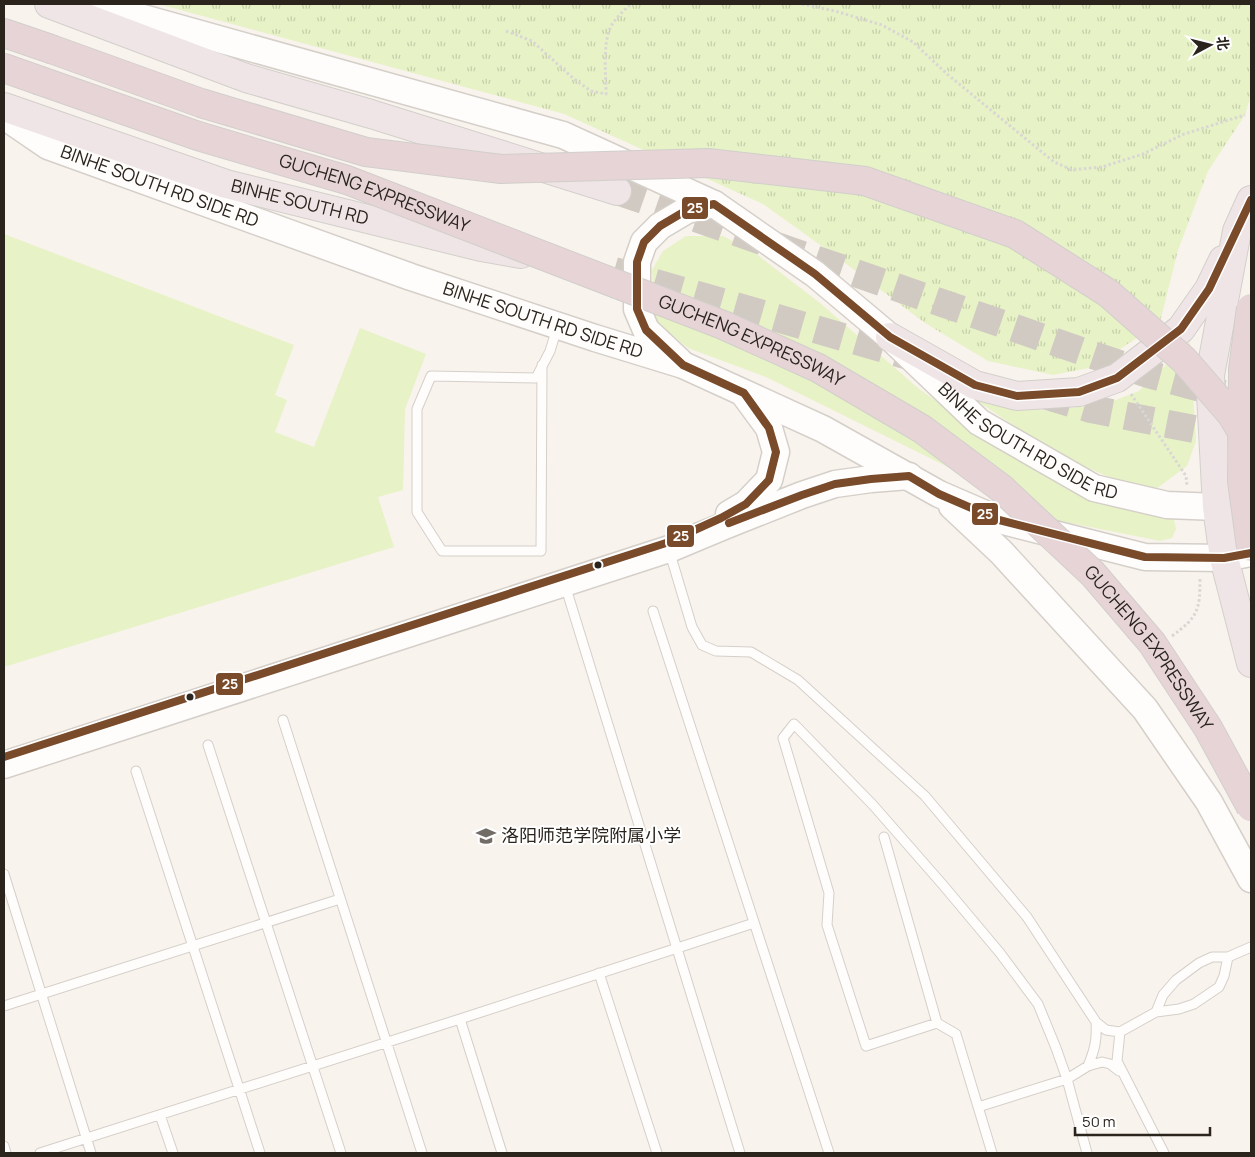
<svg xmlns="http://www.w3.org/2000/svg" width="1255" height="1157" viewBox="0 0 1255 1157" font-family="Manrope,'Noto Sans SC',sans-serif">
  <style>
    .grass { fill: #e7f2c6 }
    .park { fill: url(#park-tufts) }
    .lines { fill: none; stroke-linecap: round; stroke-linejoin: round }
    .primary-tunnel { stroke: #d0cac3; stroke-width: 28; stroke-dasharray: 28 14; stroke-linecap: butt }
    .lane-casing { stroke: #d5cfc9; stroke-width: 11 }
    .secondary-casing { stroke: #d5cfc9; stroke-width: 29 }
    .primary-casing { stroke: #d2cfcb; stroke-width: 30 }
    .highway-casing { stroke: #d2cfcb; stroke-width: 30 }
    .path { stroke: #d9d7d4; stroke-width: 3; stroke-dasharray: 2.5 2.5; stroke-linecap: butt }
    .lane { stroke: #fefdfc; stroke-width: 9 }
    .secondary { stroke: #fefdfc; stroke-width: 26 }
    .primary { stroke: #f0e5e6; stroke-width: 28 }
    .highway { stroke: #e6d4d7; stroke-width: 28 }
    .highway-bridge-casing { stroke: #d2cfcb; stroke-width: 30; stroke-linecap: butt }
    .highway-bridge { stroke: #e6d4d7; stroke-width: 28 }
    .bus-1-casing { stroke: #fff; stroke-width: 11 }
    .bus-1 { stroke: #7a4b2a; stroke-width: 8 }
    .bus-dot { fill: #2a241d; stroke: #fff; stroke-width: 2 }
    .labels { text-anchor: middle; stroke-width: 4; stroke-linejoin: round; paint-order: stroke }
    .street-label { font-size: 18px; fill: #2a241d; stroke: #fff }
    .poi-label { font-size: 18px; fill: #2a241d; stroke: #fff; text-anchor: start }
    .line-badge { stroke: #fff; stroke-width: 2 }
    .badge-label { font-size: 14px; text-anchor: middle; font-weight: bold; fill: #fff }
  </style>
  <defs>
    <pattern id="park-tufts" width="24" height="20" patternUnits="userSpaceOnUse" patternTransform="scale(1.25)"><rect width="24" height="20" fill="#e7f2c6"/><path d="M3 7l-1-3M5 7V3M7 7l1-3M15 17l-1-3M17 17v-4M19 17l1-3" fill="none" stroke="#c6cfaa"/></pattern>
  </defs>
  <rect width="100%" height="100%" fill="#f9f3ed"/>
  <path class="grass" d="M4,234L294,345L275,395L287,400L275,432L314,447L360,328L426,354L405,409L403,490L378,497L394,547L4,667Z
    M686,236H723L755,253L820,303L918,388L1003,449L1074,491L1146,514L1174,519L1176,529L1172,538L1160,541L1055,520L766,377L688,348L656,323L652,270L663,251Z
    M1190,342L1196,441L1187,466L1156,489L1114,479L1076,463L1037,441L959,389L993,400L1047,411L1108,403L1139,391Z"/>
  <path class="park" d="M158,4H1251V95L1245,115L1208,171L1178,250L1160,322L1094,367L1053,375L988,361L925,323L837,257L763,204L564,114Z"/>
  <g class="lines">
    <path class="primary-tunnel" d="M617,191L1148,374L1223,394
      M614,271L919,359
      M1044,395L1091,409L1251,440"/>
    <defs>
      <path id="lane" d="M542,365L541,551H442L417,512V409L431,376L536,378L550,351L557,328
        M669,550L692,627L702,645L716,651L751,652L798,680L925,796L1027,917L1096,1022L1106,1030L1120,1032L1117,1061L1164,1153
        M565,585L740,1153
        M653,611L829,1153
        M283,720L422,1153
        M208,745L341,1153
        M136,771L260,1153
        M884,837L937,1023L956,1034L992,1153
        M4,874L91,1153
        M1228,957L1251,947
        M599,973L657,1153
        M4,1006L340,899
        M460,1019L754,923
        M937,1023L866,1046L827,925L829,893L783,738L794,724L873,805L943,885L1000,953L1038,1004L1056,1048L1067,1079L1087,1153
        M1120,1032L1156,1012L1179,1009L1194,1004L1219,987L1224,976L1228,957H1212L1199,963L1176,980L1163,995L1156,1012
        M1088,1066C1095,1049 1097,1040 1096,1022
        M978,1107L1067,1079L1088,1066L1102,1062L1110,1064L1119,1071
        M160,1115L173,1153
        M4,1146L6,1153
        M40,1153L460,1019L502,1153"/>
      <g id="secondary">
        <path id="s1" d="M93,4L563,135L714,204L815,274L890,337L979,422L1094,488L1167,505L1217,507L1239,505"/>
        <path id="s2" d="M4,116L48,146L411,277L595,338L683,365L823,429L939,494L999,520L1145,557L1224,558L1251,553"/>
        <path d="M679,361L646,330L637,309V262L644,242L660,226L687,210L714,204"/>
        <path d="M952,506L1001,552L1145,709L1209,802L1251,879"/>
        <path d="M729,514L746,504L769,480L776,452L769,428L744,394"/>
        <path d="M4,765L669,549L724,526L802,495L835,484L871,479L909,476"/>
      </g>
      <g id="primary">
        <path d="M49,4L246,78L371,114L617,191"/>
        <path id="s3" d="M4,107L226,184L481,247L521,254"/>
        <path d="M1251,200L1237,231L1210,375L1217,507L1224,558L1251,663"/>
        <path d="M890,337L975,385L1017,396L1079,392L1117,378L1181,329L1209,289L1223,260"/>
      </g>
      <path id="highway" d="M4,33L51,49
        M4,68L38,80"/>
    </defs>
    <use href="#lane" class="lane-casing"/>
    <use href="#secondary" class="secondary-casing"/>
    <use href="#primary" class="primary-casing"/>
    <use href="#highway" class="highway-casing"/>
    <path class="path" d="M802,4L835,11L882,25L913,42L947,74L1054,162L1072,170L1102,167L1143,154L1184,134L1245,115
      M506,31L532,41L575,80L591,91L606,94C606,76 603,47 609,31C613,20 623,11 631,4
      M1131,394L1186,476L1187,486
      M1172,636C1198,617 1200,610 1200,579"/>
    <use href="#lane" class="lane"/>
    <use href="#secondary" class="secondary"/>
    <use href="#primary" class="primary"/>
    <use href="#highway" class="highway"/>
    <defs>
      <g id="highway-bridge">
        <path d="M51,49L201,103L366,152L501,169L708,163L865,181L1015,234L1108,293L1184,360L1232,415L1251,447"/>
        <path id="s4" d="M38,80L198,136L347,180L723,325L818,368L922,429L1001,488L1093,574L1152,643L1208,728L1251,807"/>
        <path d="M1251,308L1243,369L1242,481L1251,547"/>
      </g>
    </defs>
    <use href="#highway-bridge" class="highway-bridge-casing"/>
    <use href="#highway-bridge" class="highway-bridge"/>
    <defs>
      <path id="bus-1" d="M729,523L802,495L835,484L871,479L909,476L939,494L999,520L1145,557L1224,558L1251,553
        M4,757L666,543L721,518L746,504L769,480L776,452L769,428L744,393L683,365L646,330L637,309V262L644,242L660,226L687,210L714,204L815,274L890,337L975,385L1017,396L1079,392L1117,378L1181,329L1209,289L1251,200"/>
    </defs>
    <use href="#bus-1" class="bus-1-casing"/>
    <use href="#bus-1" class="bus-1"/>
  </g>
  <defs>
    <symbol id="school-bare" viewBox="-9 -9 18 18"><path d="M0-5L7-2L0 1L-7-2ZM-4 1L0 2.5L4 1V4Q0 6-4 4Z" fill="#726c66" stroke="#fff" stroke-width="2.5" paint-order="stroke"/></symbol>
  </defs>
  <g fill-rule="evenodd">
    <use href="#school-bare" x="472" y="822" width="28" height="28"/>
  </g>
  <g class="bus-dot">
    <circle cx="598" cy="565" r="4.5"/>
    <circle cx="190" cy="697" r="4.5"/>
  </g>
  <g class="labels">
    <g class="street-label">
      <text dy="6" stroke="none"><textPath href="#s2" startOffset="172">BINHE SOUTH RD SIDE RD</textPath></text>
      <text dy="6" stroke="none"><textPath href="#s4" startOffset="355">GUCHENG EXPRESSWAY</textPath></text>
      <text dy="6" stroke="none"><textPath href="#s3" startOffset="311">BINHE SOUTH RD</textPath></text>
      <text dy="6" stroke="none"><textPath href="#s2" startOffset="578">BINHE SOUTH RD SIDE RD</textPath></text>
      <text dy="6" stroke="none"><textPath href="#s4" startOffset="760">GUCHENG EXPRESSWAY</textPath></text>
      <text dy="6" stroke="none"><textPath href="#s1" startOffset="1050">BINHE SOUTH RD SIDE RD</textPath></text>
      <text dy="6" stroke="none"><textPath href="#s4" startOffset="1270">GUCHENG EXPRESSWAY</textPath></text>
    </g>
    <g class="poi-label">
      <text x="501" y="842">洛阳师范学院附属小学</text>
    </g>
  </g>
  <g class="line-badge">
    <rect x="681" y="196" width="28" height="24" rx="5" fill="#7a4b2a"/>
    <rect x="971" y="502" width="28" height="24" rx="5" fill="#7a4b2a"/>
    <rect x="666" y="524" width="29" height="24" rx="5" fill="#7a4b2a"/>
    <rect x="215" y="672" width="29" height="24" rx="5" fill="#7a4b2a"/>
  </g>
  <g class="badge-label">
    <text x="695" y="213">25</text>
    <text x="985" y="519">25</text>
    <text x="681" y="541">25</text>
    <text x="230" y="689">25</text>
  </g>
  <rect width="1255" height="1157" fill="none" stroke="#2a241d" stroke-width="10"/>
  <g transform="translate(1210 45) rotate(83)" stroke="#ffffff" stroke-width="4" paint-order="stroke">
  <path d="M0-4L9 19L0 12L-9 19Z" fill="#2a241d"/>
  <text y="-8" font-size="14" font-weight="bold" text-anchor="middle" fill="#2a241d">北</text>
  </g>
  <path d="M1075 1127v8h135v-8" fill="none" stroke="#2a241d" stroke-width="2.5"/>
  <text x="1082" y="1127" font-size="15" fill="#2a241d" stroke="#ffffff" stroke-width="4" paint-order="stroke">50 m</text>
</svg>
